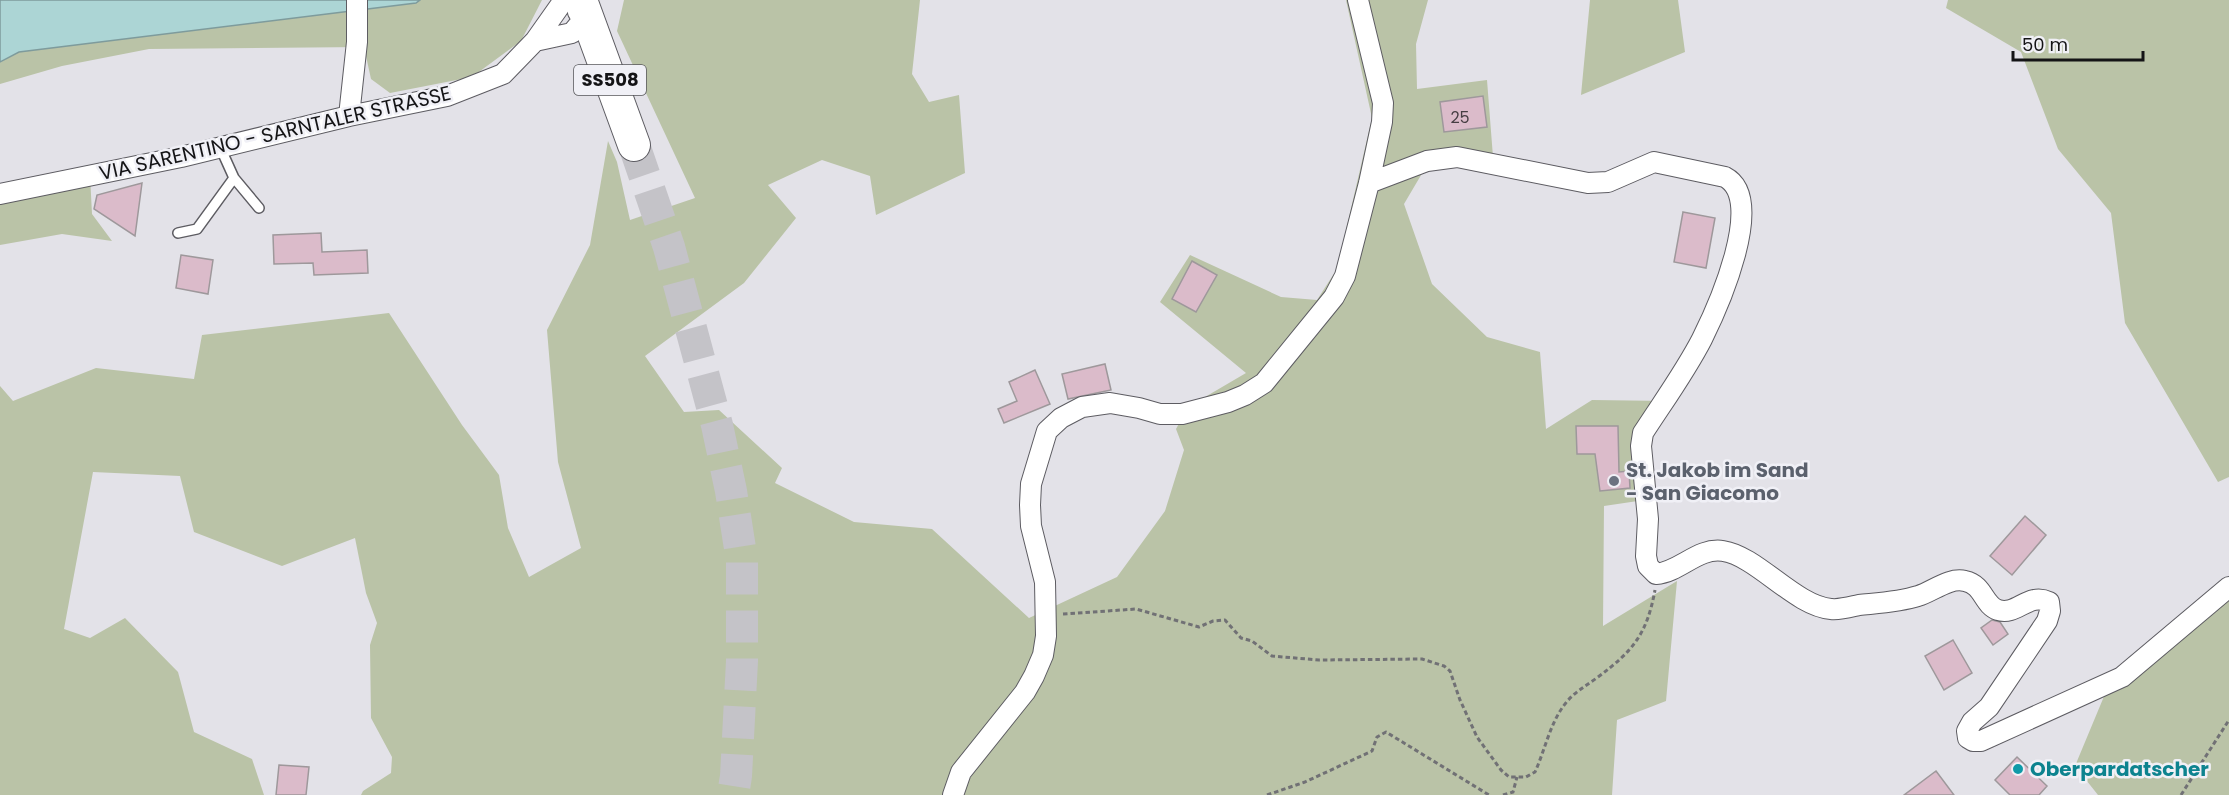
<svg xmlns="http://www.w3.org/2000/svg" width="2229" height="795" viewBox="0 0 2229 795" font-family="Poppins,sans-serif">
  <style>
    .green { fill: #bac3a7 }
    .water { fill: #acd5d5; stroke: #7e9b9c; stroke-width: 1.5 }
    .building { fill: #dbbbca; stroke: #9e989b; stroke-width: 1.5 }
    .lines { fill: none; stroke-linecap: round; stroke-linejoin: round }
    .primary-tunnel { stroke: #c4c3c8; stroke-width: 32; stroke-dasharray: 32 16; stroke-linecap: butt }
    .service-casing { stroke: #5d5c62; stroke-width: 12 }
    .minor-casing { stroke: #5d5c62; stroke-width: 22 }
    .primary-casing { stroke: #5d5c62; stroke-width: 34 }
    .path { stroke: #717175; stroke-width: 3; stroke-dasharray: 4.5 3; stroke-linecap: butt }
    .service { stroke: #fff; stroke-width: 9 }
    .minor { stroke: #fff; stroke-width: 20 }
    .primary { stroke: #fff; stroke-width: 32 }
    .worship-dot { fill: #6b7280; stroke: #f0f0f6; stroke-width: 2 }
    .culture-dot { fill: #0f9aa8; stroke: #f0f0f6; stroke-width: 2 }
    .labels { text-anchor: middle; stroke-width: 5; stroke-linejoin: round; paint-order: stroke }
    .number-label { font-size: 16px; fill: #463e43 }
    .shield { fill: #f0f0f6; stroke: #565659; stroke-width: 1.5 }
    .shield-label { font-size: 18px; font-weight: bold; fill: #141416 }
    .street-label { font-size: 20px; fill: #141416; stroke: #f0f0f6 }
    .worship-label { font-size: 20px; font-weight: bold; fill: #5b616d; stroke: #f0f0f6; text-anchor: start }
    .culture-label { font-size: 20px; font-weight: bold; fill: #0d838f; stroke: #f0f0f6; text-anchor: start }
  </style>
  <rect width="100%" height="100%" fill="#e3e2e8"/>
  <path class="green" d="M420,0H542L521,41L472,77L390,93L371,79L364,47L149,49L62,66L0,84V62L19,52L416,3Z
    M624,0H920L912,74L929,102L959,95L965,173L876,215L870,176L822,160L768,185L796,218L744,283L645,356L684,412L719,410L782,468L775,483L854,522L932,529L1029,618L1117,577L1165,511L1184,450L1176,429L1188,407L1246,373L1160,302L1190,255L1281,297L1317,300L1337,269L1372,118L1346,0H1428L1416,44L1417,89L1487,80L1493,157L1427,165L1404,204L1432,284L1487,337L1540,352L1546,429L1592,400L1668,401L1646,452L1658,498L1604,506L1603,626L1677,581L1666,701L1617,720L1612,795H361L363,791L391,773L392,757L371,718L370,645L377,623L366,593L355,538L282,566L194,532L180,476L93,472L64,629L90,638L125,618L178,672L194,732L252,759L264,795H0V386L13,401L96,368L194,379L202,335L389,313L462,425L499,475L508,528L529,577L581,548L558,462L547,330L590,245L608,141L617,162L630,220L695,198L617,31Z
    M1590,0H1678L1685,52L1581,95Z
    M1948,0H2229V477L2218,482L2125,323L2111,213L2058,149L2021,52L1946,8Z
    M90,175L92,214L112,241L62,234L0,245V194Z
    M2229,578V795H2098L2075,766L2115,670Z"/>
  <path class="water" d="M0,0H420L416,3L19,52L0,62Z"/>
  <path class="building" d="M1483,96L1487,127L1444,132L1440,102Z
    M142,183L135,236L94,209L97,195Z
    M1683,212L1715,218L1706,268L1674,262Z
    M321,233L322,252L367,250L368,273L314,275L313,263L274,264L273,235Z
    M181,255L213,260L208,294L176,288Z
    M1192,261L1217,275L1196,312L1172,299Z
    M1105,364L1111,390L1068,399L1062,374Z
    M1035,370L1050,404L1004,423L998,409L1017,401L1009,382Z
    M1576,426H1618L1619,472L1629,471L1630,488L1600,491L1595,454H1577Z
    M2025,516L2046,535L2012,575L1990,556Z
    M1992,620L2000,622L2008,634L1993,645L1981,628Z
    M1953,640L1972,673L1944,690L1925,656Z
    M2017,757L2047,786L2039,795H2010L1995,780Z
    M279,765L309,767L306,795H276Z
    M1936,771L1954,795H1904Z"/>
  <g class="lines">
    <path class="primary-tunnel" d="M634,145L669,247L717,425L731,491L742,561V661L736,776L733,795"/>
    <defs>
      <path id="service" d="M220,147L234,178L259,208
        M178,233L197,229L234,178"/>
      <path id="minor" d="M535,41L572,33L586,16L578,12
        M349,116L357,42V0
        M1369,183L1427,161L1457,157L1588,183L1608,182L1654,162L1725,177C1767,199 1717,309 1702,339C1685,372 1663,402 1643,433L1641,446L1648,519L1646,556L1648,566L1656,574C1680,572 1698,547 1723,551C1757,556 1795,606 1831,609C1840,610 1850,607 1859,605C1878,603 1899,602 1918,596C1932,592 1949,577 1965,581C1984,585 1983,605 1998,610C2017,616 2028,592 2049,602L2050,611L2047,621L1989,707L1972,722L1967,731L1968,738L1973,741H1981L2122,677L2229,587
        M0,194L181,157L349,116L447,96L503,74L535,41L564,0
        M953,795L961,772L1025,692L1034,676L1043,655L1046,636L1045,582L1031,526L1030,505L1031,484L1047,431L1061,418L1082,407L1110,403L1139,408L1160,414H1182L1228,402L1245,395L1264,383L1334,297L1345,276L1369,183L1382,122L1383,103L1358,0"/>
      <path id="primary" d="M581,0L634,145"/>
    </defs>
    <use href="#service" class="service-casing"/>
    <use href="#minor" class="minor-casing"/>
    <use href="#primary" class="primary-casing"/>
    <path class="path" d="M1063,614L1136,609L1199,627L1213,621L1225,620L1241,638L1252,641L1272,656L1319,660L1422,659L1444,666L1450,671L1460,700L1477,737L1501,770L1509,777H1526L1535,772C1545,750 1550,723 1565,704C1574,692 1586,686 1598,677C1633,651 1647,634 1655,590
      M1267,795L1305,782L1372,751L1377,737L1386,732L1489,795
      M1503,795L1513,792L1517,777
      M2181,795L2229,720"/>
    <use href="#service" class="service"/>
    <use href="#minor" class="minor"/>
    <use href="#primary" class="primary"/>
  </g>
  <circle class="worship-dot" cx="1614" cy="481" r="6"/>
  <circle class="culture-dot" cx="2018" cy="769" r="6"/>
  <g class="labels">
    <g class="number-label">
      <text x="1460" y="123">25</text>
    </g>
    <rect class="shield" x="574" y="65" width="72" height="30" rx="4.5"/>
    <g class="shield-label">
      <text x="610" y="86">SS508</text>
    </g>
    <g class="street-label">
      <text transform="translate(275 133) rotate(-13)" y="7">VIA SARENTINO - SARNTALER STRASSE</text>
    </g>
    <g class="worship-label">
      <text x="1626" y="477">St. Jakob im Sand<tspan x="1626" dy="23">- San Giacomo</tspan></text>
    </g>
    <g class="culture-label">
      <text x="2030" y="776">Oberpardatscher</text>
    </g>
  </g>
  <path d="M2013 51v9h130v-9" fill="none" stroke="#141416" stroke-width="3"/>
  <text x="2022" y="51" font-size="18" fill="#141416" stroke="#f0f0f6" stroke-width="4.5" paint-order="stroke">50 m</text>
</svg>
